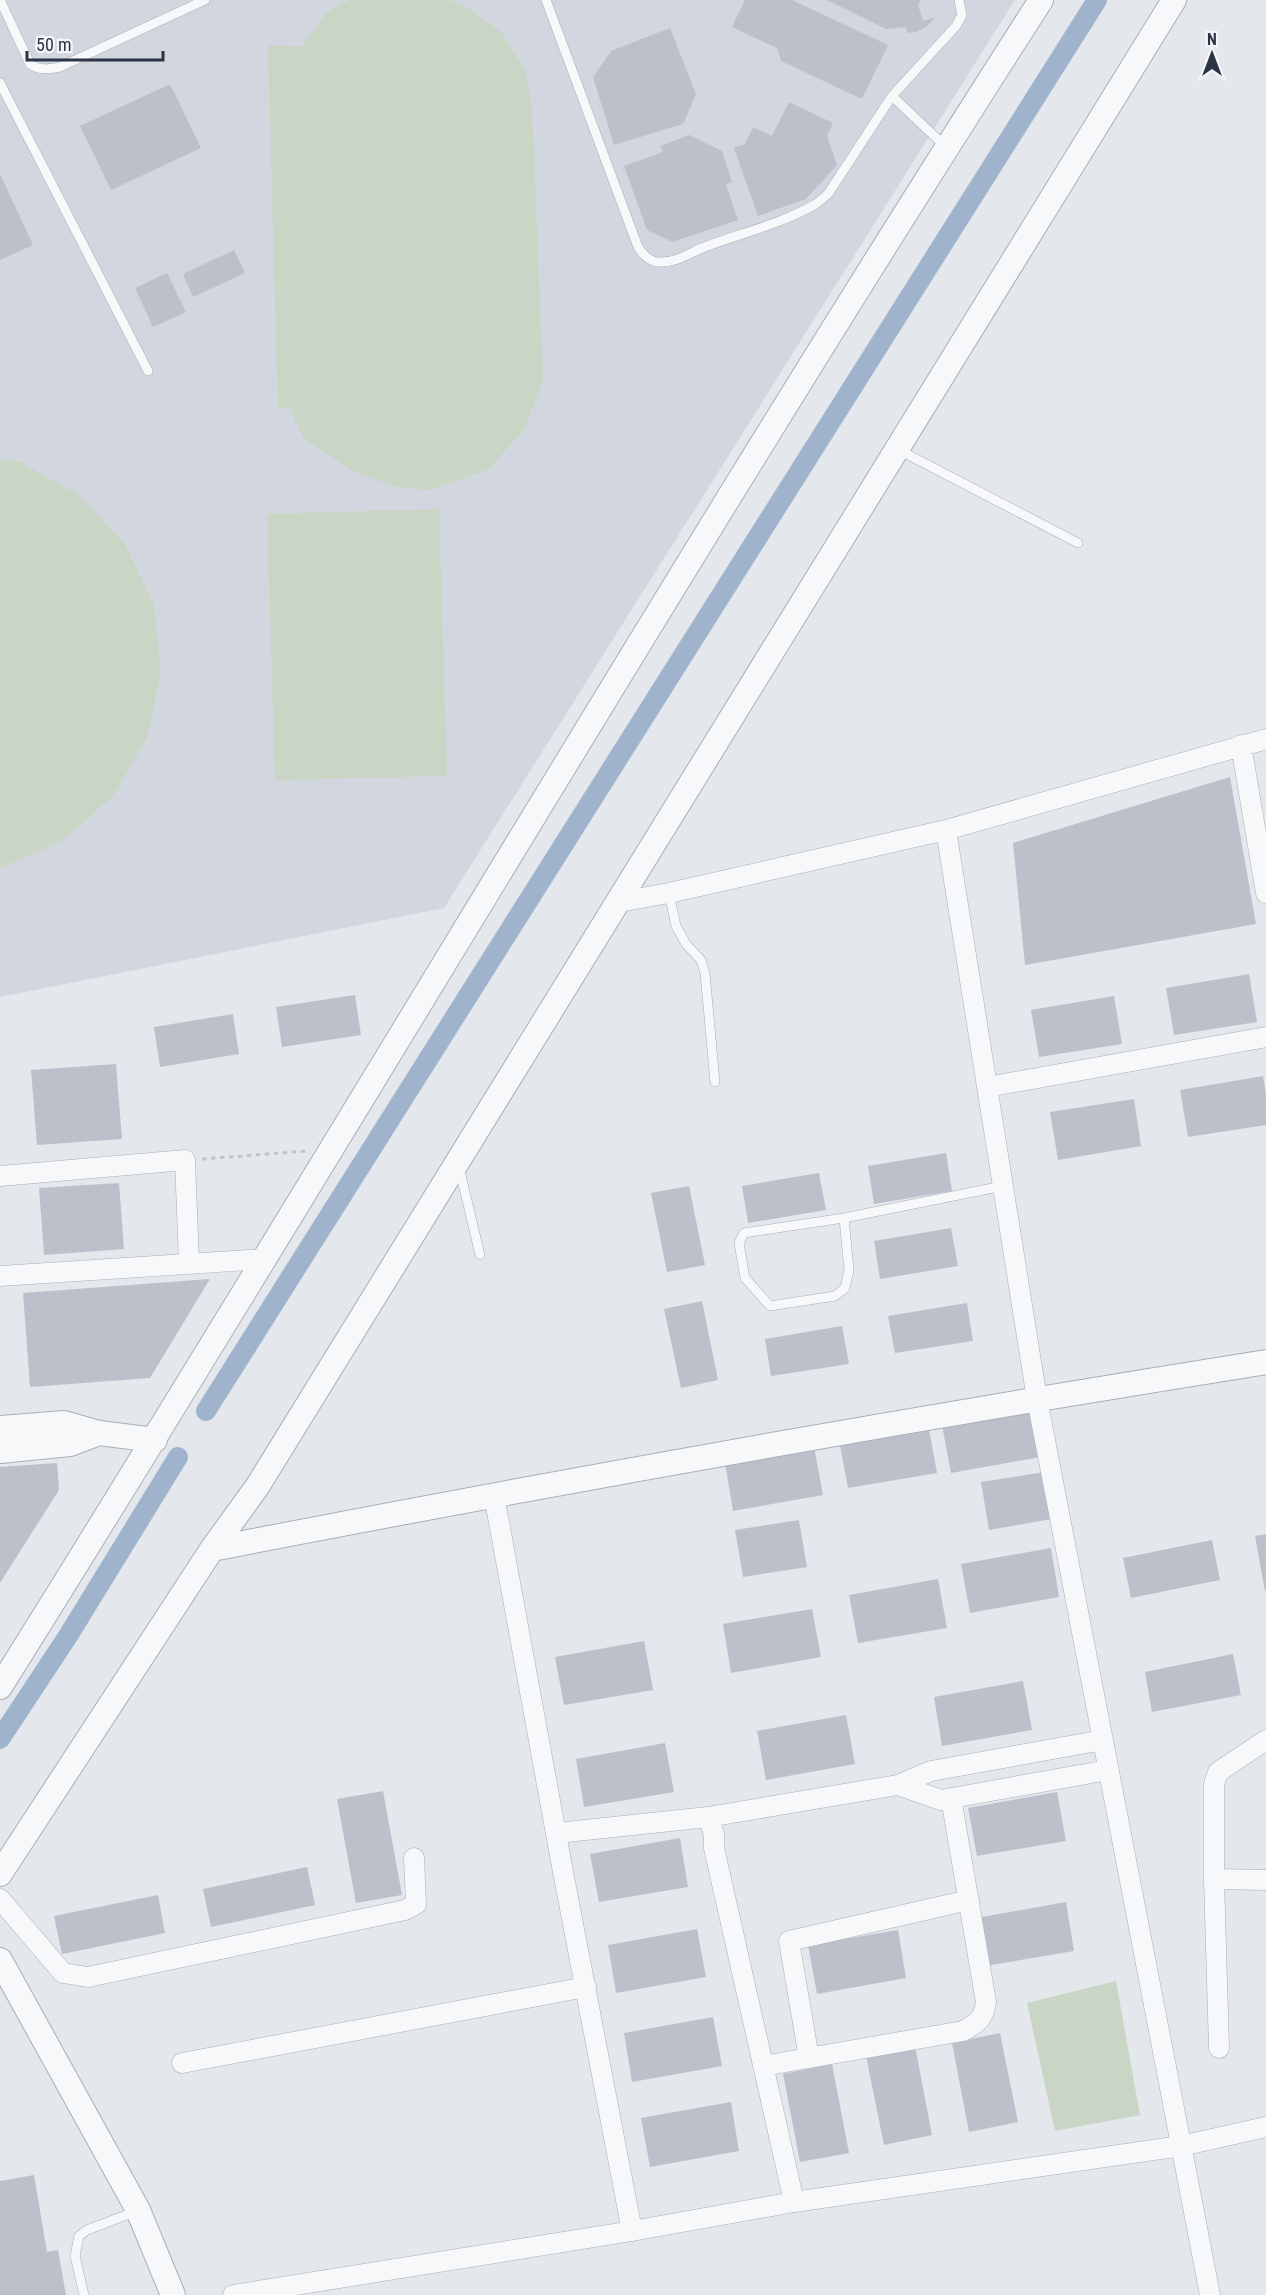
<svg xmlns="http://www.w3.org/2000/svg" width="1266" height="2295" viewBox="0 0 1266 2295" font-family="'Roboto Condensed',sans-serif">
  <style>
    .built { fill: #d2d6de }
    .green { fill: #c9d6c5 }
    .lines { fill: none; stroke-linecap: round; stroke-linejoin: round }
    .canal { stroke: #9fb4cc; stroke-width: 20 }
    .building { fill: #bbc0ca }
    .service-casing { stroke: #a9aeb7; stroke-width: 10 }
    .minor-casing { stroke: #a9aeb7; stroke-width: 21 }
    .tertiary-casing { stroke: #a9aeb7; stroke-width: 26 }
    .path { stroke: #c2c5cb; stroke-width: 3; stroke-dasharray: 4.5 4.5; stroke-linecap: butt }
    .service { stroke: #f7f8fa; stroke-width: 9 }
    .minor { stroke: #f7f8fa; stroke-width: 20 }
    .tertiary { stroke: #f7f8fa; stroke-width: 24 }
  </style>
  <rect width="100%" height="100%" fill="#e4e7ec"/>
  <path class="built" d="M0,0H1015L444,908L0,997Z"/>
  <path class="green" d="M350,0H449L467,7L502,33L525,71L532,108L543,379L525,428L489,469L431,490L391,486L348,468L304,439L288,406L278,409L268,45L302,46L327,12Z
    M0,458L20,462L79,495L125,544L154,606L161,672L147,738L113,796L62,841L0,868Z
    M439,509L447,776L275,780L267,514Z
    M1116,1981L1140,2115L1055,2131L1027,2003Z"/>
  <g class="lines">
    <path class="canal" d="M206,1411L1097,0
      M0,1739L68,1636L178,1457"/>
  </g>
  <path class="building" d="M745,0H792L888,45L862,99L781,61L777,48L732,27Z
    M827,0H921L918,5L923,21L935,17L927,26L916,32L907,33L906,27L886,29Z
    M670,28L696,94L683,124L614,145L593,77L611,51Z
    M170,84L201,148L111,190L80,126Z
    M789,102L833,123L827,136L837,165L806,199L758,216L734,148L745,144L753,127L772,136Z
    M689,135L722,151L732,182L726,184L738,220L672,242L647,230L624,166L663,152L660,146Z
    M0,174L33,245L0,260Z
    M234,250L245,273L193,297L183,274Z
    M167,273L186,312L153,327L135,288Z
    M1230,777L1256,924L1025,965L1013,843Z
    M1249,974L1257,1022L1174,1035L1166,988Z
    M355,995L361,1035L282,1047L276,1007Z
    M1114,996L1122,1044L1039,1057L1031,1010Z
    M233,1014L239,1054L160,1067L154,1027Z
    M116,1064L122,1139L37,1145L31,1070Z
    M1263,1076L1266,1094V1125L1188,1137L1180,1090Z
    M1134,1099L1141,1146L1058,1160L1050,1112Z
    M946,1153L952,1191L874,1204L868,1166Z
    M819,1173L826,1210L748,1223L742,1186Z
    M119,1183L124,1249L44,1255L39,1188Z
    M689,1186L705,1265L667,1272L651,1193Z
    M951,1228L958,1266L880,1279L874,1241Z
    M210,1279L150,1378L30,1387L23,1293Z
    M702,1301L718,1380L681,1388L664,1309Z
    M967,1303L973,1341L895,1353L888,1316Z
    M842,1326L849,1364L771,1376L765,1339Z
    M1032,1409L1041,1457L951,1473L942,1425Z
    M928,1424L937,1473L848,1488L839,1440Z
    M814,1447L823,1495L733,1511L725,1463Z
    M57,1463L59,1490L0,1583V1467Z
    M1045,1472L1052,1519L989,1530L981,1482Z
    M799,1520L807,1567L743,1577L735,1530Z
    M1266,1534V1591H1265L1255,1536Z
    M1212,1540L1220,1580L1131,1598L1123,1558Z
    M1051,1548L1059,1597L970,1613L961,1564Z
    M938,1579L947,1628L858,1643L849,1595Z
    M812,1609L821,1657L731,1673L723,1624Z
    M644,1641L653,1690L564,1705L555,1657Z
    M1233,1654L1241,1695L1152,1712L1145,1672Z
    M1023,1681L1032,1730L942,1746L934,1697Z
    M846,1715L855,1764L766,1780L757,1731Z
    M665,1743L674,1792L584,1807L576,1759Z
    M383,1791L402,1895L356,1903L337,1799Z
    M1057,1792L1066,1841L977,1856L968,1808Z
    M680,1838L688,1887L599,1902L590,1854Z
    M307,1867L315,1905L211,1927L203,1889Z
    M158,1895L165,1933L62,1954L54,1916Z
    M1066,1902L1074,1951L985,1966L976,1918Z
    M697,1929L706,1977L616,1993L608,1945Z
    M898,1930L906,1978L817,1994L808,1945Z
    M713,2017L722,2066L632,2082L624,2033Z
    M1000,2033L1018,2122L969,2132L952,2043Z
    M915,2046L932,2135L884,2145L866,2056Z
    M832,2064L849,2153L800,2162L783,2074Z
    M731,2102L739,2151L650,2167L641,2118Z
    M34,2175L47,2252L58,2250L66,2295H0V2181Z"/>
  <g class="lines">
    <defs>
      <path id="service" d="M0,0L30,64C40,71 49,69 60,67L205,0
        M546,0L638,247C643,255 649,262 659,262C675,263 688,254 702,248C738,234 781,224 814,205C819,202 824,197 828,194L892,96L956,26L962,15L959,0
        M0,83L148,371
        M892,96L947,148
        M899,450L1078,543
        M669,893L676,926L686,944L701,960L705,973L715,1082
        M459,1167L480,1255
        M844,1218L849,1270L845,1288L835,1296L770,1306L745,1278L739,1243L744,1233L844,1218L1003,1186
        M84,2295L75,2256L79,2236L87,2230L137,2211"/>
      <path id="minor" d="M1241,745L1266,893
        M946,830L1037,1399L1210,2295
        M619,902L669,893L946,830L1266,739
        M987,1087L1266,1037
        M0,1176L185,1160L189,1263
        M0,1276L265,1259
        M494,1495L563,1872L632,2231
        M898,1785L941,1800L1108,1770
        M557,1833L708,1817
        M1214,1879L1266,1880
        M0,1899L63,1973L88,1977L405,1910L416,1904L414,1858
        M1219,2048L1214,1879V1784L1218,1772L1266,1740
        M809,2058L789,1941L969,1900
        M182,2063L586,1987
        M763,2066L963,2031C977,2024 984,2018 986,2002L951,1798
        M794,2202L714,1848V1834L708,1817L898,1785L931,1771L1103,1740
        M233,2295L632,2231L794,2202L1181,2146L1266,2127"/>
      <path id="tertiary" d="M0,1428L64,1423L99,1433L155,1440
        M0,1451L70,1444L99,1433
        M212,1549C562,1481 914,1418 1266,1362
        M0,1687C351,1127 684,556 1041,0
        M0,1874L212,1549L257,1487L1174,0
        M0,1960L138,2210L173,2295"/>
    </defs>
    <use href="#service" class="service-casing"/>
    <use href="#minor" class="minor-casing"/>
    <use href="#tertiary" class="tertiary-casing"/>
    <path class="path" d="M202,1159L306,1151"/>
    <use href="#service" class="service"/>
    <use href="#minor" class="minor"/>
    <use href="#tertiary" class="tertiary"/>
  </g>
  <g transform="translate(1212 54)" stroke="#f4f6f9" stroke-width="4.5" paint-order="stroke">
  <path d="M0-4.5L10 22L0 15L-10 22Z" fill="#2b3445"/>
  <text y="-9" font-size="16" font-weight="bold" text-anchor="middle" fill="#2b3445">N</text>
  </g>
  <path d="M27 51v9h136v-9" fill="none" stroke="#2b3445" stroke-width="3"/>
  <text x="36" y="51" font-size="18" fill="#2b3445" stroke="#f4f6f9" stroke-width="4.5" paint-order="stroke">50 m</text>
</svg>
